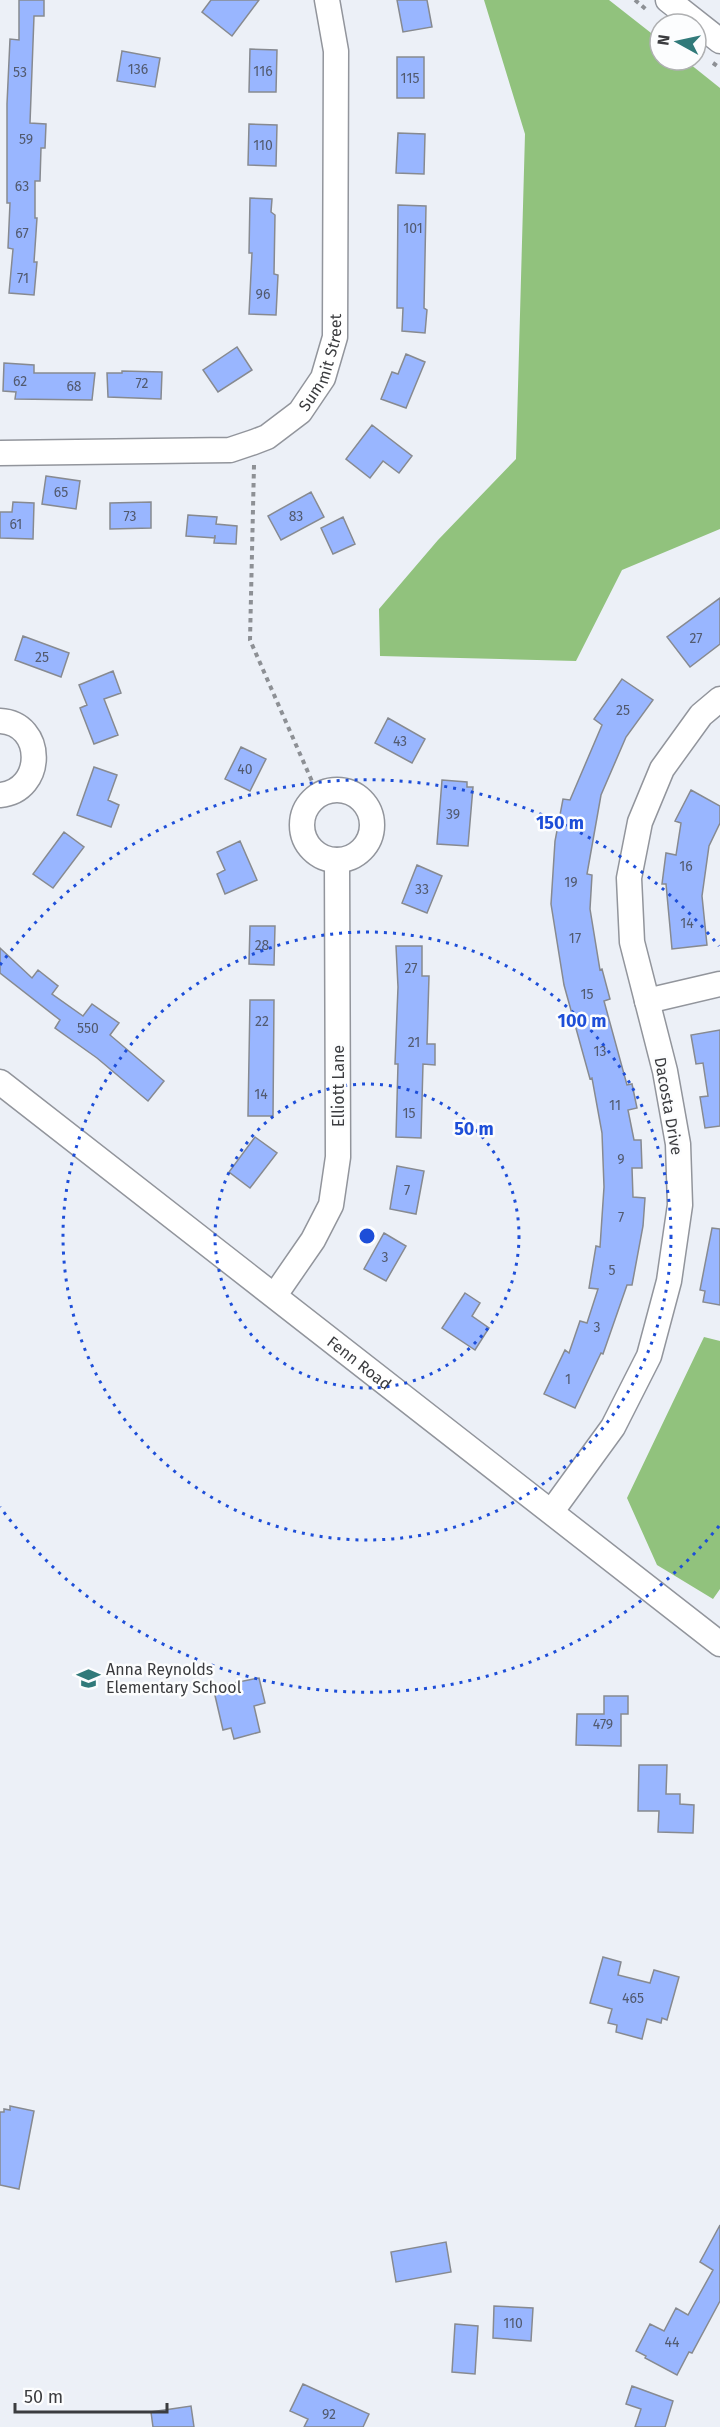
<svg xmlns="http://www.w3.org/2000/svg" width="720" height="2427" viewBox="0 0 720 2427" font-family="'Fira Sans',sans-serif">
  <style>
    .forest { fill: #91c27d }
    .building { fill: #99b6ff; stroke: #878a90; stroke-width: 1.5 }
    .lines { fill: none; stroke-linecap: round; stroke-linejoin: round }
    .minor-casing { stroke: #92959c; stroke-width: 27 }
    .path { stroke: #8d9095; stroke-width: 4; stroke-dasharray: 4.5 4.5; stroke-linecap: butt }
    .minor { stroke: #fff; stroke-width: 24 }
    .ring { fill: none; stroke: #1d4ed8; stroke-width: 3; stroke-dasharray: 3 6 }
    .labels { text-anchor: middle; stroke-width: 5; stroke-linejoin: round; paint-order: stroke }
    .number-label { font-size: 14px; fill: #525a6f }
    .street-label { font-size: 16px; fill: #3b3c3f; stroke: #fcfdfe }
    .poi-label { font-size: 16px; fill: #3b3c3f; stroke: #fcfdfe; text-anchor: start }
    .centre { fill: #1d4ed8; stroke: #fcfdfe; stroke-width: 3 }
    .ring-label { font-size: 18px; text-anchor: middle; font-weight: bold; fill: #1d4ed8; stroke: #fcfdfe; stroke-width: 5; stroke-linejoin: round; paint-order: stroke }
  </style>
  <rect width="100%" height="100%" fill="#ecf0f7"/>
  <path class="forest" d="M484,0H609L660,40V60H685L720,88V529L622,570L576,661L380,656L379,609L438,540L516,459L525,134Z
    M704,1337L720,1341V1589L713,1599L657,1565L627,1498Z"/>
  <path class="building" d="M19,0H44V16H34L30,123L46,124L45,148H41L40,181H35V218H37L34,262H37L34,295L9,293L13,249L8,248L10,203H7V104L10,39L19,40Z
    M211,0H259L232,36L202,12Z
    M397,0H427L432,27L403,32Z
    M250,49L277,50L276,92H249Z
    M122,51L160,58L155,87L117,81Z
    M397,57H424V98H397Z
    M249,124L277,125L276,166L248,165Z
    M398,133L425,134L424,174L396,173Z
    M250,198L272,199L271,212L275,215L274,274L278,275L276,315L249,314L252,253H249Z
    M398,205L426,206L424,308L427,310L425,333L402,331L403,308H397Z
    M237,347L252,370L218,392L203,370Z
    M406,354L425,362L406,408L381,399L392,372L398,374Z
    M4,363L34,365V373H95L92,400L15,399L16,392L3,391Z
    M122,371L162,372L161,399L108,397L107,373H122Z
    M372,425L412,456L399,473L383,461L370,478L346,459Z
    M46,476L80,481L76,509L42,504Z
    M311,492L324,517L281,540L268,516Z
    M13,502L34,503L33,539L0,538V512H12Z
    M151,502V528L110,529V503Z
    M188,515L217,517L216,524L237,526L236,544L214,543L215,535V538L186,536Z
    M343,517L355,544L333,554L321,528Z
    M720,598V644L690,667L667,637Z
    M23,636L69,653L61,677L15,660Z
    M113,671L121,693L104,699L118,735L94,744L80,708L87,705L79,685Z
    M622,679L653,700L626,737L601,795L587,874L592,875L590,909L600,970L602,969L610,999L604,1001L627,1085L632,1084L637,1108L628,1110L634,1140H641L642,1168H632L633,1197L645,1198L643,1226L632,1285H627L603,1354L601,1353L575,1408L544,1394L565,1350L569,1353L580,1321L587,1323L598,1289L589,1288L596,1246L600,1247L604,1187L602,1133L592,1078L590,1079L564,985L551,904L555,841L563,799L570,800L602,725L594,719Z
    M388,718L425,739L412,763L375,743Z
    M241,747L266,759L250,791L225,779Z
    M94,767L117,775L108,800L119,805L111,827L77,815Z
    M442,780L467,782V787H473L468,846L437,844Z
    M691,790L720,806V823L709,846L702,896L707,945L672,949L666,884H662L666,853L676,855L681,823L675,821Z
    M64,832L84,847L53,888L33,874Z
    M240,841L257,880L225,894L217,874L225,870L217,852Z
    M417,865L442,876L427,913L402,903Z
    M250,926H275L274,965L249,964Z
    M396,946H422V976H429L427,1044H435V1065L423,1064L421,1138L396,1137L398,1064H395L398,987Z
    M0,948L32,978L38,970L58,986L52,994L83,1016L92,1004L119,1023L110,1035L164,1081L148,1101L97,1058L55,1028L60,1020L0,973Z
    M250,1000H274L273,1116H248Z
    M720,1030V1126L705,1128L700,1097L708,1096L703,1063L696,1064L691,1035Z
    M255,1137L277,1153L250,1188L229,1172Z
    M397,1166L424,1171L416,1214L390,1209Z
    M712,1228L720,1229V1305L703,1302L705,1291L700,1290Z
    M384,1233L406,1246L386,1281L364,1269Z
    M465,1293L480,1303L472,1316L489,1328L475,1350L442,1328Z
    M259,1678L265,1703L254,1706L260,1732L234,1739L231,1728L223,1730L213,1687Z
    M604,1696H628V1714H621V1746L576,1745L577,1714H604Z
    M639,1765H667L666,1794H680V1804L694,1805L693,1833L658,1832L659,1811H638Z
    M603,1957L621,1962L618,1975L650,1983L654,1970L679,1977L667,2020L662,2018L661,2023L647,2019L642,2039L616,2032L617,2025L608,2023L612,2009L590,2003Z
    M10,2106L34,2111L19,2189L0,2185V2112H4V2109L10,2110Z
    M720,2225V2301L692,2353L689,2352L677,2375L645,2358L646,2356L636,2351L650,2324L664,2331L676,2308L688,2315L713,2270L700,2262Z
    M446,2242L451,2272L396,2282L391,2252Z
    M494,2306L533,2308L531,2341L493,2338Z
    M455,2324L478,2326L475,2374L452,2372Z
    M303,2384L369,2414L363,2427H304L308,2419L290,2411Z
    M632,2386L673,2401L665,2427H635L641,2409L626,2404Z
    M191,2406L194,2427H153L151,2412Z"/>
  <g class="lines">
    <defs>
      <g id="minor">
        <path d="M668,0L720,41"/>
        <path id="s1" d="M0,453L230,450L254,442L267,437L300,412L323,378L335,337L336,51L327,0"/>
        <path d="M0,721C45,723 45,791 0,795"/>
        <circle cx="337" cy="825" r="35"/>
        <path d="M647,1001L720,984"/>
        <path id="s2" d="M0,1082L720,1644"/>
        <path d="M275,1295L313,1240L331,1205L338,1157L337,860"/>
        <path d="M552,1511L613,1427L649,1356L669,1281L680,1205L678,1144L665,1071L632,942L629,878L640,822L662,769L701,715L720,699"/>
      </g>
    </defs>
    <use href="#minor" class="minor-casing"/>
    <path class="path" d="M635,0L648,11
      M713,63L720,68
      M254,465L250,640L318,795"/>
    <use href="#minor" class="minor"/>
  </g>
  <g class="ring">
    <circle cx="367" cy="1236" r="152"/>
    <circle cx="367" cy="1236" r="304"/>
    <path d="M719 1526A456 456 0 0 1 0 1507M0 965A456 456 0 0 1 719 946"/>
  </g>
  <defs>
    <symbol id="school-bare" viewBox="-9 -9 18 18"><path d="M0-5L7-2L0 1L-7-2ZM-4 1L0 2.5L4 1V4Q0 6-4 4Z" fill="#317a7a" stroke="#fcfdfe" stroke-width="2.5" paint-order="stroke"/></symbol>
  </defs>
  <g fill-rule="evenodd">
    <use href="#school-bare" x="72" y="1662" width="33" height="33"/>
  </g>
  <g class="labels">
    <g class="number-label">
      <text x="138" y="74">136</text>
      <text x="263" y="76">116</text>
      <text x="20" y="77">53</text>
      <text x="410" y="83">115</text>
      <text x="26" y="144">59</text>
      <text x="263" y="150">110</text>
      <text x="22" y="191">63</text>
      <text x="413" y="233">101</text>
      <text x="22" y="238">67</text>
      <text x="23" y="283">71</text>
      <text x="263" y="299">96</text>
      <text x="20" y="386">62</text>
      <text x="142" y="388">72</text>
      <text x="74" y="391">68</text>
      <text x="61" y="497">65</text>
      <text x="130" y="521">73</text>
      <text x="296" y="521">83</text>
      <text x="16" y="529">61</text>
      <text x="696" y="643">27</text>
      <text x="42" y="662">25</text>
      <text x="623" y="715">25</text>
      <text x="400" y="746">43</text>
      <text x="245" y="774">40</text>
      <text x="453" y="819">39</text>
      <text x="686" y="871">16</text>
      <text x="571" y="887">19</text>
      <text x="422" y="894">33</text>
      <text x="687" y="928">14</text>
      <text x="575" y="943">17</text>
      <text x="262" y="950">28</text>
      <text x="411" y="973">27</text>
      <text x="587" y="999">15</text>
      <text x="262" y="1026">22</text>
      <text x="88" y="1033">550</text>
      <text x="414" y="1047">21</text>
      <text x="600" y="1056">13</text>
      <text x="261" y="1099">14</text>
      <text x="615" y="1110">11</text>
      <text x="409" y="1118">15</text>
      <text x="621" y="1164">9</text>
      <text x="407" y="1195">7</text>
      <text x="621" y="1222">7</text>
      <text x="385" y="1262">3</text>
      <text x="612" y="1275">5</text>
      <text x="597" y="1332">3</text>
      <text x="568" y="1384">1</text>
      <text x="603" y="1729">479</text>
      <text x="633" y="2003">465</text>
      <text x="513" y="2328">110</text>
      <text x="672" y="2347">44</text>
      <text x="329" y="2419">92</text>
    </g>
    <g class="street-label">
      <text dy="6" stroke="none"><textPath href="#s1" startOffset="366">Summit Street</textPath></text>
      <text transform="translate(338 1086) rotate(-90)" y="6">Elliott Lane</text>
      <text transform="translate(669 1106) rotate(80)" y="6">Dacosta Drive</text>
      <text dy="6" stroke="none"><textPath href="#s2" startOffset="456">Fenn Road</textPath></text>
    </g>
    <g class="poi-label">
      <text x="106" y="1675">Anna Reynolds<tspan x="106" dy="18">Elementary School</tspan></text>
    </g>
  </g>
  <circle cx="367" cy="1236" r="9" class="centre"/>
  <g class="ring-label">
    <text x="560" y="829">150 m</text>
    <text x="582" y="1027">100 m</text>
    <text x="474" y="1135">50 m</text>
  </g>
  <g transform="translate(678 42) rotate(278)"><circle r="28" fill="#fcfdfe" stroke="#afb0b2" stroke-width="1.5"/>
  <path d="M0-4.5L10 22L0 15L-10 22Z" fill="#317a7a"/>
  <text y="-9" font-size="16" font-weight="bold" text-anchor="middle" fill="#3b3c3f">N</text>
  </g>
  <path d="M15 2403v9h152v-9" fill="none" stroke="#3b3c3f" stroke-width="3"/>
  <text x="24" y="2403" font-size="18" fill="#3b3c3f" stroke="#fcfdfe" stroke-width="4.5" paint-order="stroke">50 m</text>
</svg>
